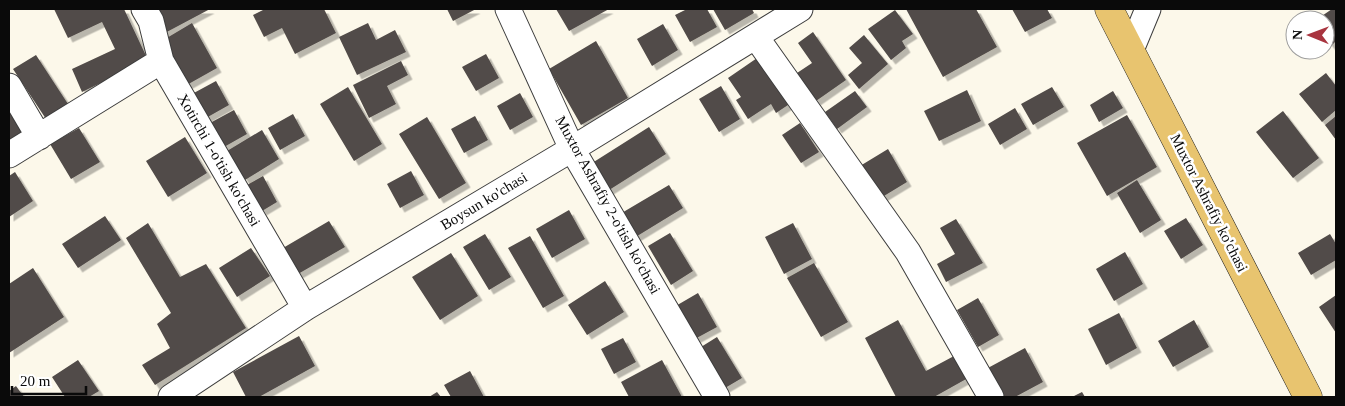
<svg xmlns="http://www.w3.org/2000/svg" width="1345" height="406" viewBox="0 0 1345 406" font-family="Georgia,serif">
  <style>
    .building { fill: #514b48; filter: url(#shadow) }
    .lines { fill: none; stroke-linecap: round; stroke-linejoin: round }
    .minor-casing { stroke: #3d3d3d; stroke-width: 27 }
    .major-casing { stroke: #1b1b1b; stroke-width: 29 }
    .minor { stroke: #fff; stroke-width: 25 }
    .major { stroke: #e8c46f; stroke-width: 28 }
    .labels { text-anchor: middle; stroke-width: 5; stroke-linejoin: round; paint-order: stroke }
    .street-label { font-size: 15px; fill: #0a0a0a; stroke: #fff }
  </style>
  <defs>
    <filter id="shadow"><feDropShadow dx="4.5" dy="4.5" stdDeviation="0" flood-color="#0004"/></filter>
  </defs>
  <rect width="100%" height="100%" fill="#fcf8ea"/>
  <path class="building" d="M54,9H124L148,60L82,92L72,69L115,49L102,22L68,38Z
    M158,9H210L163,34Z
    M262,9H324L336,33L295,54L282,28L264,37L253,15L263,10Z
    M447,9H476L453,21Z
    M556,9H609L569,31Z
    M687,9H707L717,27L690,42L675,15Z
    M713,9H752L754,13L725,30Z
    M906,9H976L997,47L943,77Z
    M1012,9H1047L1052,18L1025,32Z
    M1332,9H1336V41L1331,46L1325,38V20H1316Z
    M895,10L913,34L902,41L906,48L891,60L868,29Z
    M192,23L217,68L185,86L160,42Z
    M368,23L376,40L395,30L406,52L357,75L339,37Z
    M663,24L678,50L652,66L637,39Z
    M813,32L846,80L816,101L797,73L812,63L798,43Z
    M864,35L888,64L859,89L848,75L862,63L849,48Z
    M596,41L628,98L581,125L549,69Z
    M486,54L499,78L476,91L462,67Z
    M36,55L68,104L46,119L13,69Z
    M760,56L791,103L776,113L771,104L748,119L736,100L741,97L728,78Z
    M401,61L408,75L387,86L396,104L369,118L353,85Z
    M1326,73L1336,86V110L1322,122L1299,94Z
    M216,81L229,105L206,118L192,94Z
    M721,86L740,119L719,132L699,99Z
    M348,87L382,144L354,161L320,104Z
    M1052,87L1064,107L1033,125L1021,104Z
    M967,90L981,121L939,141L924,111Z
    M855,91L867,107L837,129L825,112Z
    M1113,91L1123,108L1099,122L1090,105Z
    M520,93L533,117L510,130L497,106Z
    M9,104L27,132L9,144Z
    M1015,108L1027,129L1000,145L988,124Z
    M234,110L247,134L224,147L210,123Z
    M1283,111L1319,158L1293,178L1256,132Z
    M293,114L305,136L280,150L268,128Z
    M1127,115L1157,167L1107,196L1077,143Z
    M475,116L488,140L464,153L451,129Z
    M1336,116V140L1325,125Z
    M427,117L466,183L439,199L399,134Z
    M800,123L819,152L801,163L782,135Z
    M649,127L666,154L606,192L589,165Z
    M79,128L100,162L71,179L50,144Z
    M262,130L279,159L245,180L227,151Z
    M185,137L207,173L168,197L146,161Z
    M888,149L907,182L879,199L860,166Z
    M411,171L424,195L400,208L387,184Z
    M15,172L33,201L9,217V176Z
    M263,176L277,202L262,211L247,185Z
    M1137,180L1161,220L1140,233L1117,193Z
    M669,185L683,208L634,238L620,214Z
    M569,210L585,239L552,258L536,229Z
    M105,216L121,240L78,268L62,244Z
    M1186,218L1203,245L1181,259L1164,231Z
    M956,219L983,263L946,282L937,264L955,254L940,228Z
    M329,221L345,247L298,274L283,248Z
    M148,223L180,277L206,264L246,328L155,385L142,365L170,348L157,324L171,313L126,238Z
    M793,223L812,259L784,274L765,237Z
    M670,233L693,271L671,285L648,246Z
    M485,234L511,277L489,290L463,247Z
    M1330,234L1336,244V260L1311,275L1298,253Z
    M530,236L564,296L543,308L508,248Z
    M251,248L270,276L237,297L219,268Z
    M1125,252L1143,284L1114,301L1096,269Z
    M451,253L478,296L440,320L412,277Z
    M814,263L848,322L821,337L787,278Z
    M33,268L64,317L9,353V284Z
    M605,281L624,312L587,335L568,305Z
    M698,293L717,327L693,340L674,307Z
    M1336,295V333L1319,307Z
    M978,298L999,335L978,347L957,310Z
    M1119,313L1137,348L1106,365L1088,329Z
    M898,320L926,371L954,356L968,378L934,397H896L865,338Z
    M1194,320L1209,347L1173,367L1158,341Z
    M299,336L315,366L259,397H246L233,372Z
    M717,337L742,378L725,388L701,347Z
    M623,338L636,362L614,374L601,349Z
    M1025,348L1043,382L1015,397H1001L986,369Z
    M78,360L99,391L89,397H65L52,377Z
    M662,360L682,397H629L621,382Z
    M470,371L484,397H451L444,385Z
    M16,386L24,397H9V391Z
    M437,392L441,397H429Z
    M1082,392L1085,397H1072Z"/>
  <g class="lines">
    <defs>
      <path id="minor" d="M144,9L151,21L161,61L305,308
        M508,9L572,149L717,397
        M756,37L908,252L991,397
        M1131,50L1148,9
        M9,86L39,137
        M9,155L161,61
        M171,397L305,308L572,149L800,9"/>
      <path id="major" d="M1109,9L1308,397"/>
    </defs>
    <use href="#minor" class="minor-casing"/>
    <use href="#major" class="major-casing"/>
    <use href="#minor" class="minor"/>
    <use href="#major" class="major"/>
  </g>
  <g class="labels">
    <g class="street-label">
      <text transform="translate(219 160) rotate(60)" y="5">Xotirchi 1-o'tish ko'chasi</text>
      <text transform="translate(484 201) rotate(-31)" y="5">Boysun ko'chasi</text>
      <text transform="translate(1209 203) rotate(63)" y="5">Muxtor Ashrafiy ko'chasi</text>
      <text transform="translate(608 205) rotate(61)" y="5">Muxtor Ashrafiy 2-o'tish ko'chasi</text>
    </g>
  </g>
  <rect width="1345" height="406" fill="none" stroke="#0a0a0a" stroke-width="20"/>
  <g transform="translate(1310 35) rotate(271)"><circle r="24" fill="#ffffff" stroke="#9d9d9d"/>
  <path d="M0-4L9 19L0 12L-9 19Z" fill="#a8343f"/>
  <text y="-8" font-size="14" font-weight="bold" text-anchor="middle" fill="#0a0a0a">N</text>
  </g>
  <path d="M12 386v8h74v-8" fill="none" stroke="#0a0a0a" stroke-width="2.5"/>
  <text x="20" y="386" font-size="15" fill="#0a0a0a" stroke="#ffffff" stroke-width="4" paint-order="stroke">20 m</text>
</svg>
